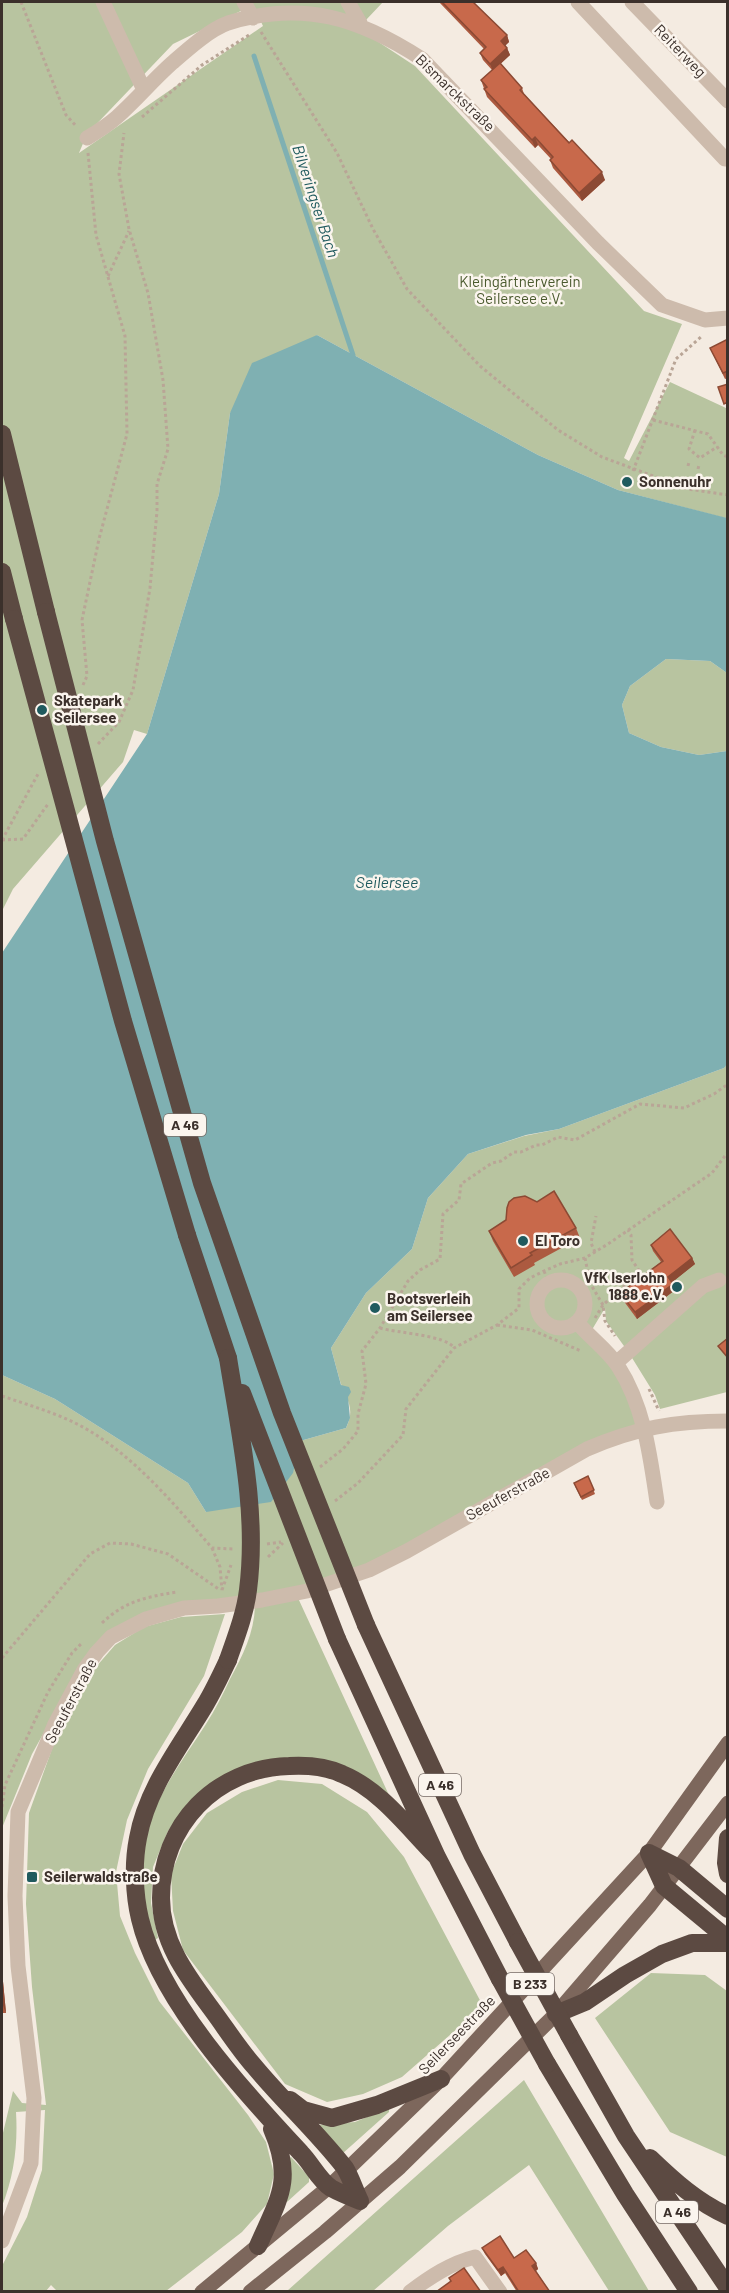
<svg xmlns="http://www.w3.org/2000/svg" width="729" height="2293" viewBox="0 0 729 2293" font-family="Barlow,sans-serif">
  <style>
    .green { fill: #b8c4a0; fill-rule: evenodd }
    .water { fill: #7fb0b2 }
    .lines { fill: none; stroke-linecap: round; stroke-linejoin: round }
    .stream { stroke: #7fb0b2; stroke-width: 5 }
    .path { stroke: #b9a596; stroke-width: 3; stroke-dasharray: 3 3; stroke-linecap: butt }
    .minor { stroke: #cdbbac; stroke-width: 15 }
    .major { stroke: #7d675c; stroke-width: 15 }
    .highway { stroke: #5c4a42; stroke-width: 18 }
    .highway-bridge { stroke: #5c4a42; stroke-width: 18 }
    .wall { fill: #ac5a40 }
    .shaded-wall { fill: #8c4a34 }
    .building { fill: #c8694b; stroke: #8c4a34; stroke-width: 1.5 }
    .poi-dot { fill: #1f5a5e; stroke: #fbf5ee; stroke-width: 2 }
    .labels { text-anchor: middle; stroke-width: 5; stroke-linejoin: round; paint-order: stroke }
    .shield { fill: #fbf5ee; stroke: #756b66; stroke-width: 1.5 }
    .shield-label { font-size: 14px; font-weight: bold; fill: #3b302b }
    .street-label { font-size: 15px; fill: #3b302b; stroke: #fbf5ee }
    .park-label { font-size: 15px; fill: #4a5a2e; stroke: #fbf5ee }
    .poi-label { font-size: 15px; font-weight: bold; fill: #3b302b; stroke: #fbf5ee; text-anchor: start }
    .water-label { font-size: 16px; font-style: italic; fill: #1f5a5e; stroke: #fbf5ee }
  </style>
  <rect width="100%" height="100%" fill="#f4ebe1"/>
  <path class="green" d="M2,2H383L366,20L374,39L415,66L644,311L682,324L624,458L629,461L670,382L726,408L728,411L727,518H725L618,490L538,455L317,335L230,413L219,494L147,734L134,730L123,762L13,889L2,911ZM253,5L263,26L79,153L87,134L173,44Z
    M666,659L710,661L727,673V751L699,755L661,747L629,733L622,705L630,686Z
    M727,1063V1392L660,1409L655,1395L629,1353L606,1321L605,1308L587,1338L612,1363L641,1426L407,1550L309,1587L145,1614L82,1664L32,1754L2,1828V1375L55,1399L188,1483L206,1512L300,1441L346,1428C356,1407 346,1400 340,1381C337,1370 334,1359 331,1348L366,1293L412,1249L428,1198L468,1154L524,1136L559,1129L724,1068Z
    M298,1598L394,1806L315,1758L215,1783L188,1803L168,1831L153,1867L151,1903L158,1938L153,1941C146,1908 136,1871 145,1837C156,1794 183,1760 206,1724C215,1710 223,1694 230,1679C243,1655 254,1633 255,1606Z
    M225,1614L204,1676L148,1769L127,1820L116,1872L120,1916L135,1953L159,2001L248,2115L266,2142L274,2174L267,2204L242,2232L166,2291H57L51,2285L46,2291H2V2266L27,2217L42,2170L45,2110L16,2112C18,2145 14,2176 2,2206V2137L13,2091L22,2103L46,2105L32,1987L26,1904L29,1813L57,1735L89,1675L115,1645L144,1627L181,1617Z
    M278,1780L322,1784L367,1812L404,1857L483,2006L402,2077L363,2094L327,2102L285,2084L183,1950L173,1911L171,1874L183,1844L207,1813L242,1792Z
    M651,1973L705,1975L727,1991V2157L670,2132L595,2018Z
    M524,2080L649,2291H609L529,2165L448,2226L373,2291H287Z
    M389,2108V2112L342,2154L318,2125L355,2122Z
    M291,2157L309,2177V2182L287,2202L289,2158Z"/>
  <path class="water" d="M317,335L538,455L618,490L727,518V673L710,661L666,659L630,686L622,705L629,733L661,747L699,755L727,751L728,1063L724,1068L559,1129L526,1135L468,1154L428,1198L412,1249L366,1293L331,1348L341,1385L349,1387L351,1392L348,1397L350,1418L346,1428L300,1441L293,1473L271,1502L206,1512L188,1483L55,1399L2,1375V953L147,734L219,494L230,413L252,363Z"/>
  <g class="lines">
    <path class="stream" d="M254,56L353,355"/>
    <path class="path" d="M21,2L66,115L77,127
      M261,32L337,153L373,229L407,289L480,366L558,430L602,457L688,489L728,495
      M142,117L202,65L249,35
      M108,276L129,231
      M653,420L708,434L723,455L728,457
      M695,430L689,449L700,458L717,447
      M688,466L689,462
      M698,469L699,465
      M633,471L676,359L702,336
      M83,685L87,676L82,620L99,539L127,434L125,336L96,235L88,153
      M98,744L119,722L133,690L150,588L157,511V484L168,449L163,380L148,293L129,229L119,174L124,133
      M2,840L38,774
      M2,840L23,839L48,804
      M595,1252L591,1243L596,1216
      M585,1258L590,1283L603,1305L605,1321L615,1336
      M544,1271L549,1283
      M595,1318L603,1305L640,1272L632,1260L631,1235L628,1230
      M497,1325L532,1330L581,1351
      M380,1328C397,1333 446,1335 454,1348
      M649,1389L659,1411
      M2,1396C31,1406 61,1414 88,1430C137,1459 175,1505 212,1548L234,1549
      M320,1467L343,1449L358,1431V1414L366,1384L362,1351L380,1328L408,1281L420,1270L440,1259L443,1214L459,1200L461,1184L492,1163L501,1161L514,1152H521L536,1145H542L558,1137L575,1140L640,1104L684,1108L714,1094L728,1084
      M335,1501L358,1483L403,1435L406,1409L454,1348L497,1325L519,1308V1289L530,1278L544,1271L560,1264L585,1258L608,1244L712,1173L728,1152
      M267,1544L281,1542
      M212,1548L220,1567L222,1590
      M268,1557L283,1543
      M222,1590L231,1565
      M102,1623C125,1601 146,1597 177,1592
      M2,1658L90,1554L110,1543L131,1544L168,1554L220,1590
      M2,1807L5,1785L48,1692L72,1653L82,1643"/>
    <path class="minor" d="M103,2L144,90
      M244,2L253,18
      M348,2L360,23
      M578,2L725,159H728
      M632,2L728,101
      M87,138C97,132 108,125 117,117C136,100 153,80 172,63C188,49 209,30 228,23C303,0 359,18 422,59L598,243L662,305L705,320L728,318
      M537 1304a24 24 0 1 1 48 0a24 24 0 1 1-48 0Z
      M577,1322C589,1337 607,1349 618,1366C644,1406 650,1455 657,1502
      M616,1363L703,1286L719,1280
      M2,2241L31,2163L34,2098L18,1966L15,1896L18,1812L55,1724L84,1670L97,1652L111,1637L146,1619L184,1608L218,1606L262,1600L307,1591L369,1570L407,1551L587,1449C636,1428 674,1421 728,1421
      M410,2292C430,2277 451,2263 475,2257L500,2292"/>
    <path class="major" d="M202,2292L329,2187L441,2079L649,1853L728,1743
      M250,2292L325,2232L400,2167L556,2014L650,1905L728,1803"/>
    <path class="highway" d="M2,434L46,612
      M2,572L14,619
      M187,1235L228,1358
      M366,1625L472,1854L518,1942
      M337,1639L437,1857L500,1979
      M228,1660C221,1675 214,1690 205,1705C180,1747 147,1788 138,1838C133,1863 134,1894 140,1919C159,2000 245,2093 301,2153C311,2163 319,2180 331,2188C340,2193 350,2197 360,2201
      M728,1838L726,1863L728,1874
      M649,1853L664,1886L728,1939
      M649,1853L679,1868L728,1909
      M556,2014L585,2002L625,1975L662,1954L692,1943H728
      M569,2035L626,2136L728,2288
      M547,2064L625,2194L689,2292
      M290,2100L303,2110L332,2118L377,2105L441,2079
      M650,2158C674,2181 697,2202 728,2216
      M360,2201C355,2191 351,2178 345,2168C317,2132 283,2101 254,2066C239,2049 227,2030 213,2011C188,1977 161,1943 161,1898C161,1825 216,1768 289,1766C307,1765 325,1766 342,1774C381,1790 408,1828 437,1857
      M258,2246C279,2198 294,2180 272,2129"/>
    <path class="highway-bridge" d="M46,612L105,841L202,1183L282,1413L366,1625
      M14,619L123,1021L187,1235
      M242,1393L337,1639
      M228,1660C236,1637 245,1614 248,1590C258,1512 240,1434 228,1358
      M518,1942L569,2035
      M500,1979L547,2064"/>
  </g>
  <path class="wall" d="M439,2H473L507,35L509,42L505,45L507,48L510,55L500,64L522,88L524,94L605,180L582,201L553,168L550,160L551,159L538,145L535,148L487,97L481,80L492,70L483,60L480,53L484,49Z
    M728,339V378L725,379L710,348Z
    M576,1228L580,1238L534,1263L535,1265L514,1277L493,1241L489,1231Z
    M651,1245L692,1258L695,1264L672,1282L675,1290L637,1319L623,1300L620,1293L661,1262L653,1251Z
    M588,1476L595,1494L582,1500L575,1486Z
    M2,1971L6,2013H2Z
    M482,2248L514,2258L536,2263L538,2269L536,2271L550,2292H517L505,2273L501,2276L485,2254Z"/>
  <path class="shaded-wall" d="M507,35L509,42L503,48L501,41Z
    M507,48L510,55L493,71L490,64Z
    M535,137L538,145L535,148L532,140Z
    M602,172L605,180L582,201L579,193Z
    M692,1258L695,1264L670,1284L668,1277Z
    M673,1284L675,1290L637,1319L635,1312Z
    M2,1971L6,2013L2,2003Z
    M536,2263L538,2269L534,2272L532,2266Z
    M503,2267L505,2273L501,2276L498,2270Z"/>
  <path class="building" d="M442,2H473L507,35L501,41L507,48L490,64L480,53L486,47Z
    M500,63L522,88L520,90L569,143L572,140L602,172L579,193L550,160L553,157L535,137L532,140L484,89L487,87L481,80Z
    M728,339V371L723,373L710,348Z
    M728,384V402L724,404L718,387Z
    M554,1191L576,1228L530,1253L532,1255L511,1268L489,1231L506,1220L507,1208L509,1202L514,1198L525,1196L537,1202Z
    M670,1229L692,1258L668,1277L673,1284L635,1312L620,1293L663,1261L651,1245Z
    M728,1338V1358L718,1346Z
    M588,1476L594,1490L581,1497L574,1483Z
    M500,2236L514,2258L526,2250L536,2263L532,2266L550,2292H519L503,2267L498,2270L482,2248Z
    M464,2268L481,2292H436L451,2281L449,2278Z"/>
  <g class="poi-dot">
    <circle cx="627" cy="482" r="6"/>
    <circle cx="42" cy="710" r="6"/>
    <circle cx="523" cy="1241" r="6"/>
    <circle cx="677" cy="1287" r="6"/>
    <circle cx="375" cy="1308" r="6"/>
    <rect x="26" y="1871" width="12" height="12" rx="3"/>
  </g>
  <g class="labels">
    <g class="shield">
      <rect x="164" y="1114" width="42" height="22" rx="4.5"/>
      <rect x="419" y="1774" width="42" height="22" rx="4.5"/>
      <rect x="506" y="1973" width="48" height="22" rx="4.5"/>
      <rect x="656" y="2201" width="42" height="22" rx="4.5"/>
    </g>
    <g class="shield-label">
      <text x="185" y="1130">A 46</text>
      <text x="440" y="1790">A 46</text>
      <text x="530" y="1989">B 233</text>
      <text x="677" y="2217">A 46</text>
    </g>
    <g class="street-label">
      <text transform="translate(680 51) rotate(46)" y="5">Reiterweg</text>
      <text transform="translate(455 93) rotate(44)" y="5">Bismarckstraße</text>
      <text transform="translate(508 1494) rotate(-29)" y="5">Seeuferstraße</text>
      <text transform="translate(71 1701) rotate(-62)" y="5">Seeuferstraße</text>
      <text transform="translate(457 2035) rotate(-46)" y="5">Seilerseestraße</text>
    </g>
    <g class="park-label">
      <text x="520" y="287">Kleingärtnerverein<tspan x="520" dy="17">Seilersee e.V.</tspan></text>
    </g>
    <g class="poi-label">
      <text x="639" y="487">Sonnenuhr</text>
      <text x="54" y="706">Skatepark<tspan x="54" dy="17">Seilersee</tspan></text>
      <text x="535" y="1246">El Toro</text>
      <text x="665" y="1283" text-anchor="end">VfK Iserlohn<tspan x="665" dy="17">1888 e.V.</tspan></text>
      <text x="387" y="1304">Bootsverleih<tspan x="387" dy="17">am Seilersee</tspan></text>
      <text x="44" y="1882">Seilerwaldstraße</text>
    </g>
    <g class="water-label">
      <text transform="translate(316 201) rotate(72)" y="6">Bilveringser Bach</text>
      <text x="387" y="888">Seilersee</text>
    </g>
  </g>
  <rect width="729" height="2293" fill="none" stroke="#3b302b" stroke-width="6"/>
</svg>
